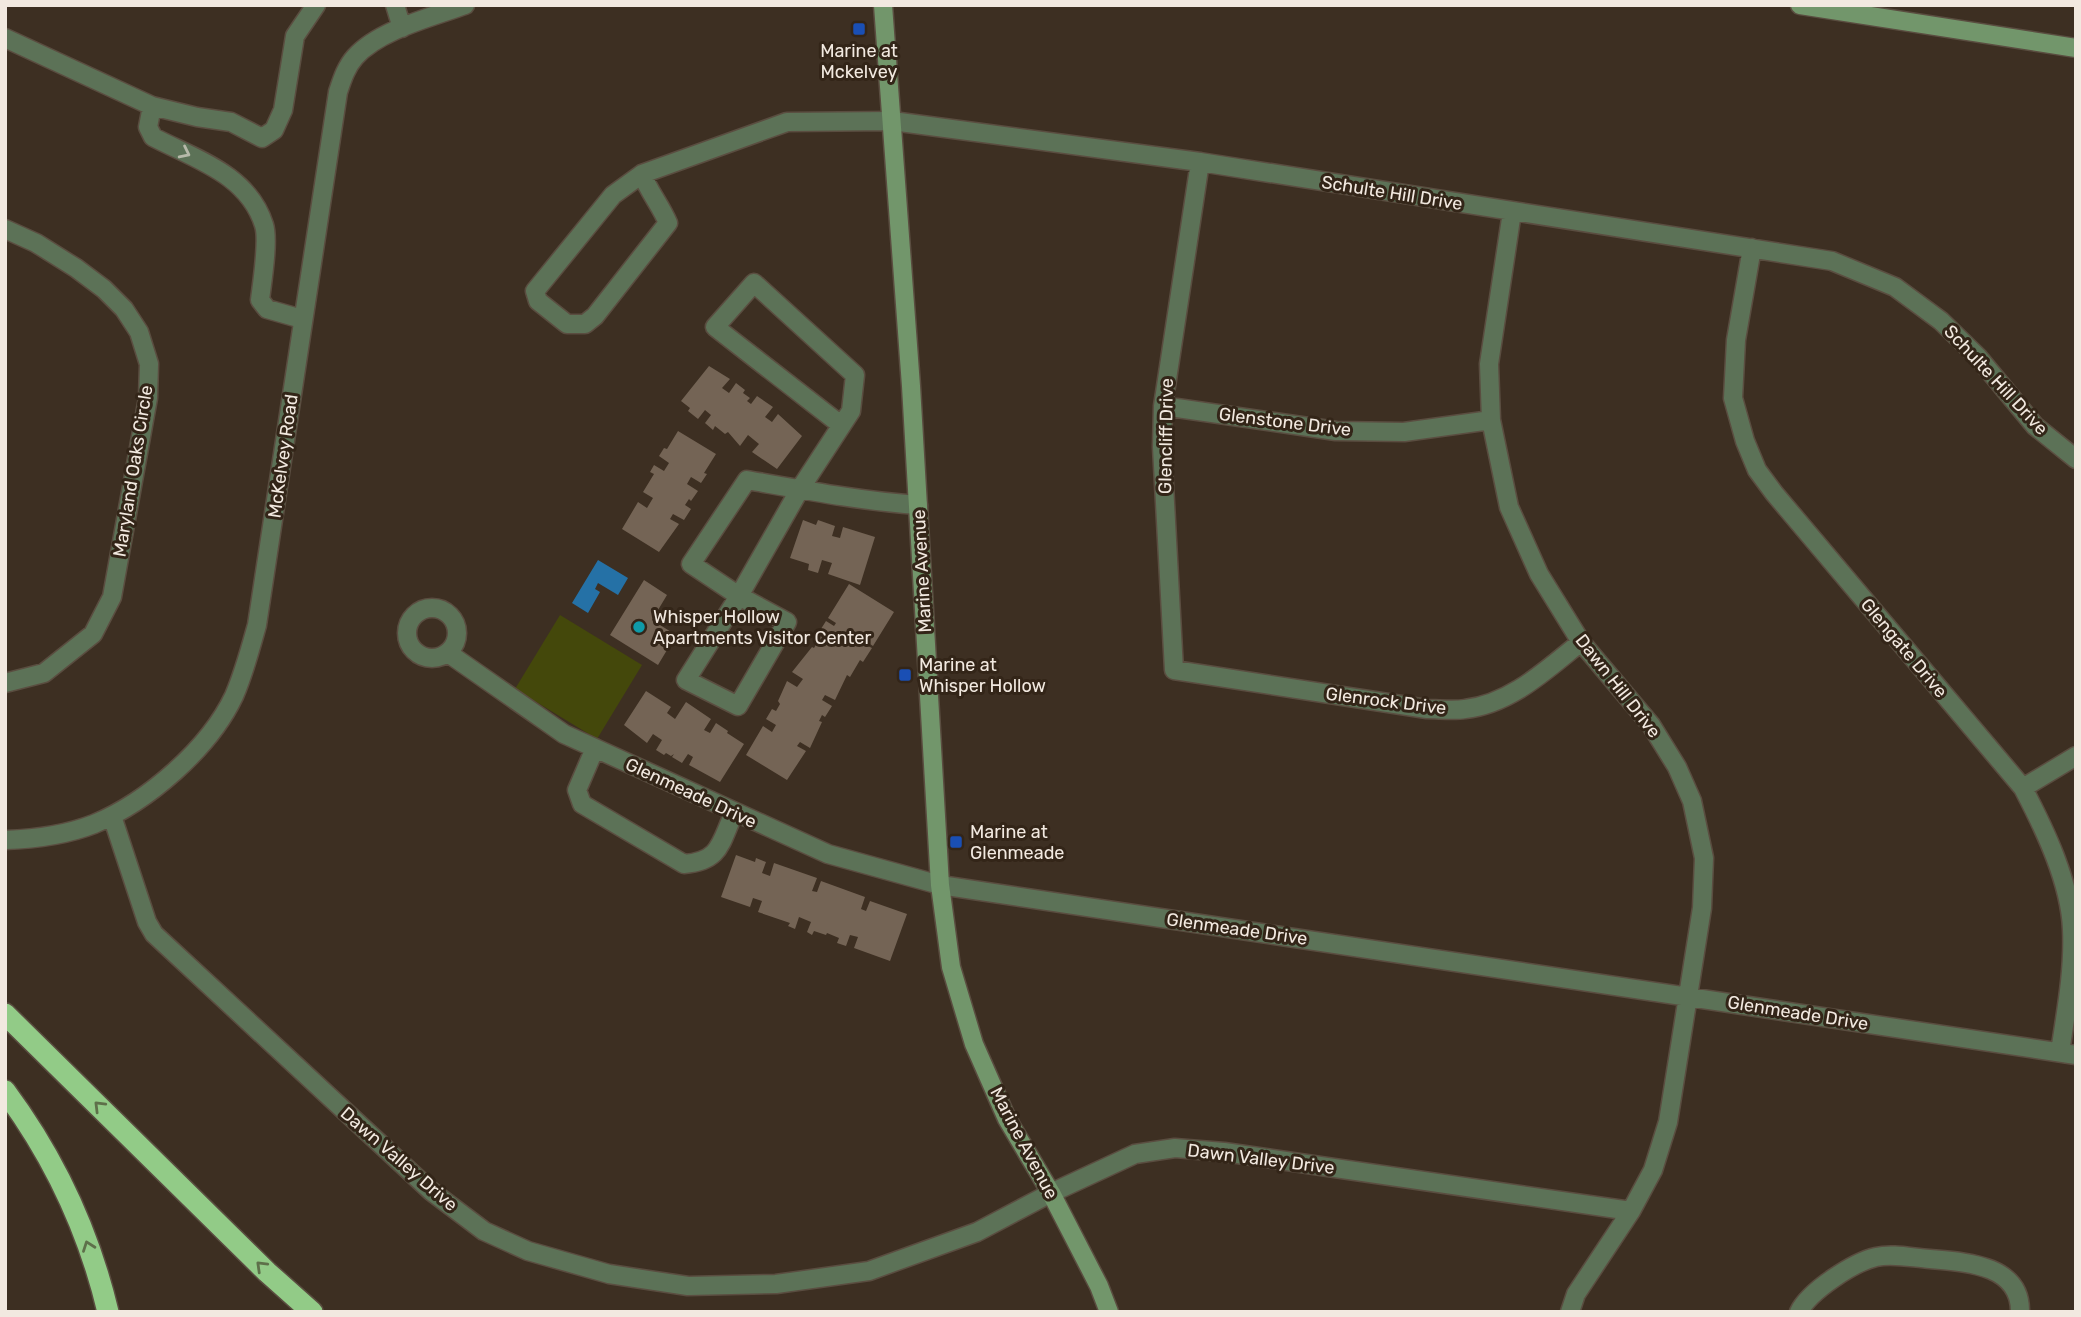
<svg xmlns="http://www.w3.org/2000/svg" width="2081" height="1317" viewBox="0 0 2081 1317" font-family="Rubik,sans-serif">
  <style>
    .green { fill: #44480b }
    .water { fill: #2571a6 }
    .building { fill: #746455 }
    .lines { fill: none; stroke-linecap: round; stroke-linejoin: round }
    .street-casing { stroke: #5a4d40; stroke-width: 21 }
    .secondary-casing { stroke: #5a4d40; stroke-width: 21 }
    .highway-casing { stroke: #5a4d40; stroke-width: 24 }
    .street { stroke: #5c7257; stroke-width: 18 }
    .secondary { stroke: #72966b; stroke-width: 18 }
    .highway { stroke: #92cb87; stroke-width: 21 }
    .oneway { stroke: #b6b9a9 }
    .oneway2 { stroke: #5e704a }
    .transit-dot { fill: #1a4fb4; stroke: #332518; stroke-width: 2.5 }
    .culture-dot { fill: #0f9aa8; stroke: #332518; stroke-width: 2.5 }
    .labels { text-anchor: middle; stroke-width: 6; stroke-linejoin: round; paint-order: stroke }
    .poi-label { font-size: 18px; fill: #f2e9e0; stroke: #332518; text-anchor: start }
    .street-label { font-size: 18px; fill: #f2e9e0; stroke: #332518 }
  </style>
  <rect width="100%" height="100%" fill="#3d2f22"/>
  <path class="green" d="M560,615L642,665L597,739L515,689Z"/>
  <path class="water" d="M598,560L628,578L618,595L598,583L595,589L600,592L588,613L572,603Z"/>
  <path class="building" d="M709,366L730,379L722,388L729,393L736,383L745,390L743,393L750,398L747,401L751,404L757,396L773,407L765,417L772,422L778,414L802,436L777,469L752,452L759,444L748,435L740,446L728,432L725,434L715,426L713,430L705,423L711,415L705,410L698,419L688,411L690,408L681,401Z
    M678,431L716,454L704,473L707,474L701,483L691,477L687,484L698,491L691,501L689,499L685,505L691,509L684,520L673,514L670,519L679,524L659,552L622,529L638,502L647,508L653,498L643,492L654,474L650,472L654,465L664,471L669,463L659,456L664,448L667,449Z
    M803,520L816,525L818,520L835,526L832,536L840,538L843,527L875,537L860,585L828,574L832,563L822,560L818,573L808,570L809,564L790,558Z
    M644,580L667,595L652,620L676,635L658,665L610,635Z
    M849,584L894,612L873,646L864,640L862,643L872,648L863,662L860,660L850,677L847,675L835,700L825,695L822,700L832,706L825,717L822,715L819,721L822,722L810,748L800,742L797,746L806,751L787,780L746,755L763,726L772,732L776,725L766,719L772,709L776,711L780,704L778,701L787,681L797,687L803,679L792,672L812,647L814,648L822,634L819,632L826,621L834,626L836,623L828,618Z
    M646,691L671,707L667,713L675,719L686,702L711,719L704,730L710,733L716,723L728,731L727,733L744,744L720,782L689,765L693,757L688,754L682,763L672,757L674,754L671,756L666,753L664,755L656,750L662,740L653,734L647,743L624,725Z
    M736,855L755,862L756,858L766,862L762,873L770,876L774,863L817,878L812,891L817,892L821,881L865,897L861,909L866,911L870,901L907,914L890,961L854,948L858,937L850,935L846,946L837,943L839,938L827,933L826,935L814,931L812,935L807,932L811,922L799,917L795,929L788,926L790,923L758,912L762,901L753,898L750,907L721,897Z"/>
  <g class="lines">
    <defs>
      <path id="street" d="M395,5L402,28
        M5,38L152,106L197,117L231,122L262,138L274,130L283,110L295,36L316,5
        M152,106L148,127L153,137C195,159 248,174 264,225C269,240 262,283 260,300L267,309L302,319
        M1200,162L1163,406L1162,447L1174,670L1427,709C1439,709 1453,711 1465,709C1511,704 1547,669 1581,642
        M642,174C649,192 661,206 668,223L595,316L585,324H567L538,301L535,291L613,195L642,174L787,122L892,121L1200,162L1832,261L1895,287L1941,321L1978,357L2035,426L2076,459
        M1512,212L1489,364L1491,420L1509,507L1539,574L1581,642L1651,725L1677,767L1692,801L1704,858L1702,908L1668,1122L1653,1170L1631,1211L1576,1294L1570,1312
        M5,229L36,243L76,268L104,289L124,309L139,332L149,364L148,398L112,597L93,634L44,673L5,683
        M1752,248L1736,340L1733,398L1745,441L1757,470L1774,493L2023,788C2045,830 2070,882 2072,929C2074,970 2066,1012 2060,1052
        M1163,406L1336,431L1404,432L1491,420
        M841,425L715,327L754,283L855,375L851,411L800,489L739,596L787,622L738,706L686,680L739,596L691,564L747,480C804,490 861,501 918,505
        M407 633a25 25 0 1 1 50 0a25 25 0 1 1-50 0Z
        M448,653L564,734L828,854L940,885L2076,1055
        M595,748L577,790L582,804L684,864C721,861 720,843 734,813
        M2023,788L2076,756
        M112,816L147,922L154,934L431,1191L484,1231L528,1251L609,1274L688,1286L776,1284L869,1271L977,1232L1051,1193L1135,1154L1175,1148L1224,1152L1631,1211
        M5,840C35,839 66,835 94,824C147,802 209,749 234,696C244,673 250,650 257,625L338,92C342,80 346,67 355,57C379,30 432,17 465,5
        M1799,1312C1809,1291 1854,1262 1876,1257C1893,1253 1913,1258 1930,1259C1964,1262 2021,1264 2020,1312"/>
      <path id="secondary" d="M883,5L911,386L940,885L951,967L974,1044L1007,1119L1051,1193L1099,1286L1109,1312
        M1800,5L2076,48"/>
      <path id="highway" d="M5,1014L267,1272L312,1312
        M5,1091C54,1157 89,1232 108,1312"/>
    </defs>
    <use href="#street" class="street-casing"/>
    <use href="#secondary" class="secondary-casing"/>
    <use href="#highway" class="highway-casing"/>
    <use href="#street" class="street"/>
    <use href="#secondary" class="secondary"/>
    <use href="#highway" class="highway"/>
  </g>
  <defs><path id="oneway-chevron" d="M-2-3.5L2.5 0L-2 3.5" fill="none" stroke-width="1.6" stroke-linecap="round" stroke-linejoin="round" transform="scale(1.75)"/></defs>
  <use class="oneway" href="#oneway-chevron" transform="translate(185 153) rotate(26)"/>
  <g class="oneway2">
    <use href="#oneway-chevron" transform="translate(99 1106) rotate(-135)"/>
    <use href="#oneway-chevron" transform="translate(88 1246) rotate(-110)"/>
    <use href="#oneway-chevron" transform="translate(261 1266) rotate(-136)"/>
  </g>
  <g class="transit-dot">
    <rect x="852" y="22" width="14" height="14" rx="3.5"/>
    <rect x="898" y="668" width="14" height="14" rx="3.5"/>
    <rect x="949" y="835" width="14" height="14" rx="3.5"/>
  </g>
  <circle class="culture-dot" cx="639" cy="627" r="7"/>
  <g class="labels">
    <g class="poi-label">
      <text x="859" y="57" text-anchor="middle">Marine at<tspan x="859" dy="21">Mckelvey</tspan></text>
      <text x="653" y="623">Whisper Hollow<tspan x="653" dy="21">Apartments Visitor Center</tspan></text>
      <text x="919" y="671">Marine at<tspan x="919" dy="21">Whisper Hollow</tspan></text>
      <text x="970" y="838">Marine at<tspan x="970" dy="21">Glenmeade</tspan></text>
    </g>
    <g class="street-label">
      <text transform="translate(1392 193) rotate(9)" y="6">Schulte Hill Drive</text>
      <text transform="translate(1996 380) rotate(47)" y="6">Schulte Hill Drive</text>
      <text transform="translate(1285 422) rotate(7)" y="6">Glenstone Drive</text>
      <text transform="translate(1166 436) rotate(-89)" y="6">Glencliff Drive</text>
      <text transform="translate(283 456) rotate(-82)" y="6">McKelvey Road</text>
      <text transform="translate(133 471) rotate(-81)" y="6">Maryland Oaks Circle</text>
      <text transform="translate(922 571) rotate(-93)" y="6">Marine Avenue</text>
      <text transform="translate(1904 648) rotate(50)" y="6">Glengate Drive</text>
      <text transform="translate(1618 686) rotate(52)" y="6">Dawn Hill Drive</text>
      <text transform="translate(1386 701) rotate(7)" y="6">Glenrock Drive</text>
      <text transform="translate(691 793) rotate(25)" y="6">Glenmeade Drive</text>
      <text transform="translate(1237 929) rotate(8)" y="6">Glenmeade Drive</text>
      <text transform="translate(1798 1013) rotate(9)" y="6">Glenmeade Drive</text>
      <text transform="translate(1024 1143) rotate(62)" y="6">Marine Avenue</text>
      <text transform="translate(399 1159) rotate(41)" y="6">Dawn Valley Drive</text>
      <text transform="translate(1261 1159) rotate(7)" y="6">Dawn Valley Drive</text>
    </g>
  </g>
  <rect width="2081" height="1317" fill="none" stroke="#f2e9e0" stroke-width="14"/>
</svg>
